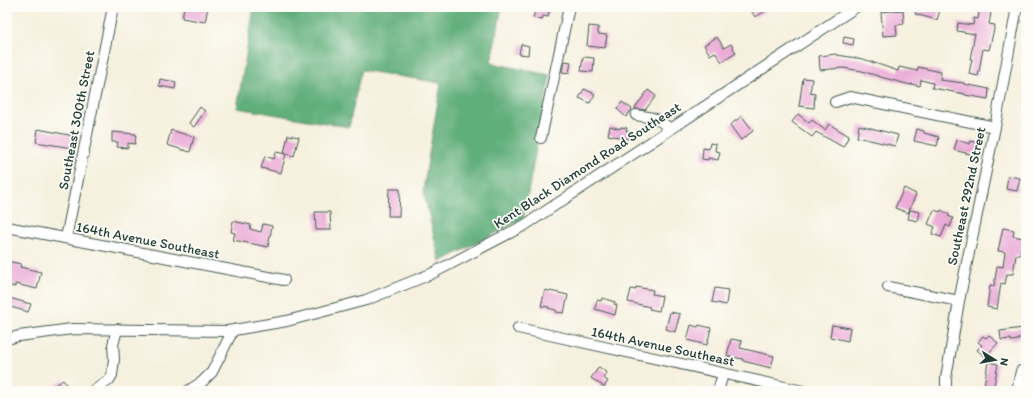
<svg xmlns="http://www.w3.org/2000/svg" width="1033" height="398" viewBox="0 0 1033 398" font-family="Itim,sans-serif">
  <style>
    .forest { fill: #60ae7a; stroke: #407657 }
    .building { fill: #eaabd7 }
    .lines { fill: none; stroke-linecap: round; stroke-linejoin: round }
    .minor-casing { stroke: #3f584e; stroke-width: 12 }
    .minor { stroke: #fff; stroke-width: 10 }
    .labels { text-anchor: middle; stroke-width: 3.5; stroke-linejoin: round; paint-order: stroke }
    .street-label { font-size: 14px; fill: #1f3d34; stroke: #fdfcf7 }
  </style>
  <rect width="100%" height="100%" fill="#fdfcf7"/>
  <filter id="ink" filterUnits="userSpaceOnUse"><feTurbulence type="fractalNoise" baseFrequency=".025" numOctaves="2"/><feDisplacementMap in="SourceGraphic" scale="8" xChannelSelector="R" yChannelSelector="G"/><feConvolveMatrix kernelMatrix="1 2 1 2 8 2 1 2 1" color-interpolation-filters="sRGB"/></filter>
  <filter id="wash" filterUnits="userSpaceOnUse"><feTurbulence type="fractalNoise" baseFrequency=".012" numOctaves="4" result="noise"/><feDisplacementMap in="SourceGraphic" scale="16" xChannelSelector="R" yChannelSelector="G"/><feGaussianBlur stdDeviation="0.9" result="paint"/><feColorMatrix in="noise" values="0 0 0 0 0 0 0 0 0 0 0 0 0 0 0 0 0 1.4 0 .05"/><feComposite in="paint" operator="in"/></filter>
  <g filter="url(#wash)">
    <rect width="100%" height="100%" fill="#f6f0de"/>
    <path class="forest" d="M254,7H502L491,63L550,75L523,219L440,262L423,190L441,83L361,70L349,127L237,108Z"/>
    <g id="blocks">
      <path class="building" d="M184,7H208L205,22L182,18Z
        M539,7H550L548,17L543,16L542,20L533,18L535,11L539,12Z
        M749,7H773L755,17Z
        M918,7H941L937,20L915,14Z
        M980,7H992L989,24L995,25L989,50L983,49L978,76L969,74L972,59H970L975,34L957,31L958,23L973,25L974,18L978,19Z
        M903,10L904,24L896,25L897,35L883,36L881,12Z
        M589,26L598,27V34L607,35L605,48L587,46Z
        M717,37L724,48L731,44L736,53L722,62L715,52L710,55L704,45Z
        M844,37L854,39L853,45L843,43Z
        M521,44L529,46L528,55L519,54Z
        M836,54L837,55L863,59L898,71L899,67L917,71L918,67L941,72L940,80L964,83V84L989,89L988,99L965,95V94L932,88L933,83L921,80L920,86L911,84V85L884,78L862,71L843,68L820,70L819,56Z
        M583,57L594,58L593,72L581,71Z
        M564,61L571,62L569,73L562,72Z
        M803,78L812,79L810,93L815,94L814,108L799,106Z
        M160,79L176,82L175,89L159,86Z
        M584,89L595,94L590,103L579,98Z
        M648,90L656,96L645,110L636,109L635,108Z
        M622,102L632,109L626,117L617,109Z
        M200,107L205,111L194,127L189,123Z
        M798,114L809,123L812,120L825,130L829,124L849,136L843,147L816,132L812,137L792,122Z
        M742,116L753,131L741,140L730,125Z
        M859,125L898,135L895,146L857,137Z
        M610,126L620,129L621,127L627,128L626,131L630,132L628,139L608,135Z
        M38,129L74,136L72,148L36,142Z
        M917,129L924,131V133L939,137L937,146L914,141Z
        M171,130L194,137L190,152L167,145Z
        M112,132L136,134L135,144L128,143V148L117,147L118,142H112Z
        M288,135L299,137L294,156L284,153Z
        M957,140L970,144L971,141L980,143L977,156L954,150Z
        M710,143L716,144L715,151L720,152L718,160L708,158V160L702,159L703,148L709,149Z
        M276,152L286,154L281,173L261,168L265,156L274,159Z
        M1008,176L1020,178L1017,191L1006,189Z
        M904,188L916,194L908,213L895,208Z
        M389,189H400L399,216H388Z
        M910,210L920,212L918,221L908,219Z
        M934,210L940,212L941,210L949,214L948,216L953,218L950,227L946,225L941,237L932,234L935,227L928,224Z
        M315,212H330L331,230H316Z
        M233,221L251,225L250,229L261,232L263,224L272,226L268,247L233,240L235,233L231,232Z
        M1003,228L1014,230L1013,236L1023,238L1020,255H1016L1013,274H1007L1005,284L1001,283L997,309L987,307L990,285L994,286L997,266L1003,267L1005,252L998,251Z
        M7,261L21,264L20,267L41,272L37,289L15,284V287L7,285Z
        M636,287L653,290L652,294L662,296L659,311L649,309L650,307L628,302L631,289L636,290Z
        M715,288L728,290L726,305L712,302Z
        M545,290L568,295L564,313L556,312V310L548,308L549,307L541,306Z
        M9,298L31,304L28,312L7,306Z
        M602,298L615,302L614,304L617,305L615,315L595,309L597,300L601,301Z
        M670,312L680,314L675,332L666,329Z
        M691,325L698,327L699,325L711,328L707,345L687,340Z
        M832,325L850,328L848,341L830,337Z
        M1023,328L1025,338H1018V340L1011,341V339L1001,340L1000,331Z
        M989,335L998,343L985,357L977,350L982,345L978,342L983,336L986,338Z
        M731,339L742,341L740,348L774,356L771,368L743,361V359L727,356Z
        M988,362L998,364L993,391H983Z
        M599,367L607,373L603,378L608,381L604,387L591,378Z
        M63,380L72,391H48Z"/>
    </g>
  </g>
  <g filter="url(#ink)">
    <use href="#blocks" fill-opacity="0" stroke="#3f584e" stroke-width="1"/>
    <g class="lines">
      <defs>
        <path id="minor" d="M835,102L850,97L995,127
          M636,115C652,118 658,117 670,129
          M541,138L569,7
          M7,227L284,280
          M66,238L113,7
          M888,287L959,301
          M518,328L803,391
          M7,339L19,336L72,329L228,331L287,321L366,300L431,274L525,225L856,7
          M93,391L109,380L112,375L114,359L113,345L117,329
          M188,391L202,382L212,372L233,330
          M718,391L723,374
          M946,391V378L959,301L995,127L1017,7
          M1017,391L1021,371"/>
      </defs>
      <use href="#minor" class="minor-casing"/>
      <use href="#minor" class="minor"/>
    </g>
  </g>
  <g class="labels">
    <g class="street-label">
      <text transform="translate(76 120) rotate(-79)" y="5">Southeast 300th Street</text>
      <text transform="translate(587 165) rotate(-33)" y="5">Kent Black Diamond Road Southeast</text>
      <text transform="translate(966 196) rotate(-78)" y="5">Southeast 292nd Street</text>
      <text transform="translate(148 240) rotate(11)" y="5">164th Avenue Southeast</text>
      <text transform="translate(663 346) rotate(12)" y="5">164th Avenue Southeast</text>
    </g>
  </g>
  <rect width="1033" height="398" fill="none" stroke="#fdfcf7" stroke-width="24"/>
  <g transform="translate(995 360) rotate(101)" stroke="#fdfcf7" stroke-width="3" paint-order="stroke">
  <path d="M0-3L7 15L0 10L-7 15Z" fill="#1f3d34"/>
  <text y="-6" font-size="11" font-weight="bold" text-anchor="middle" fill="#1f3d34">N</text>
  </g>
</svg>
